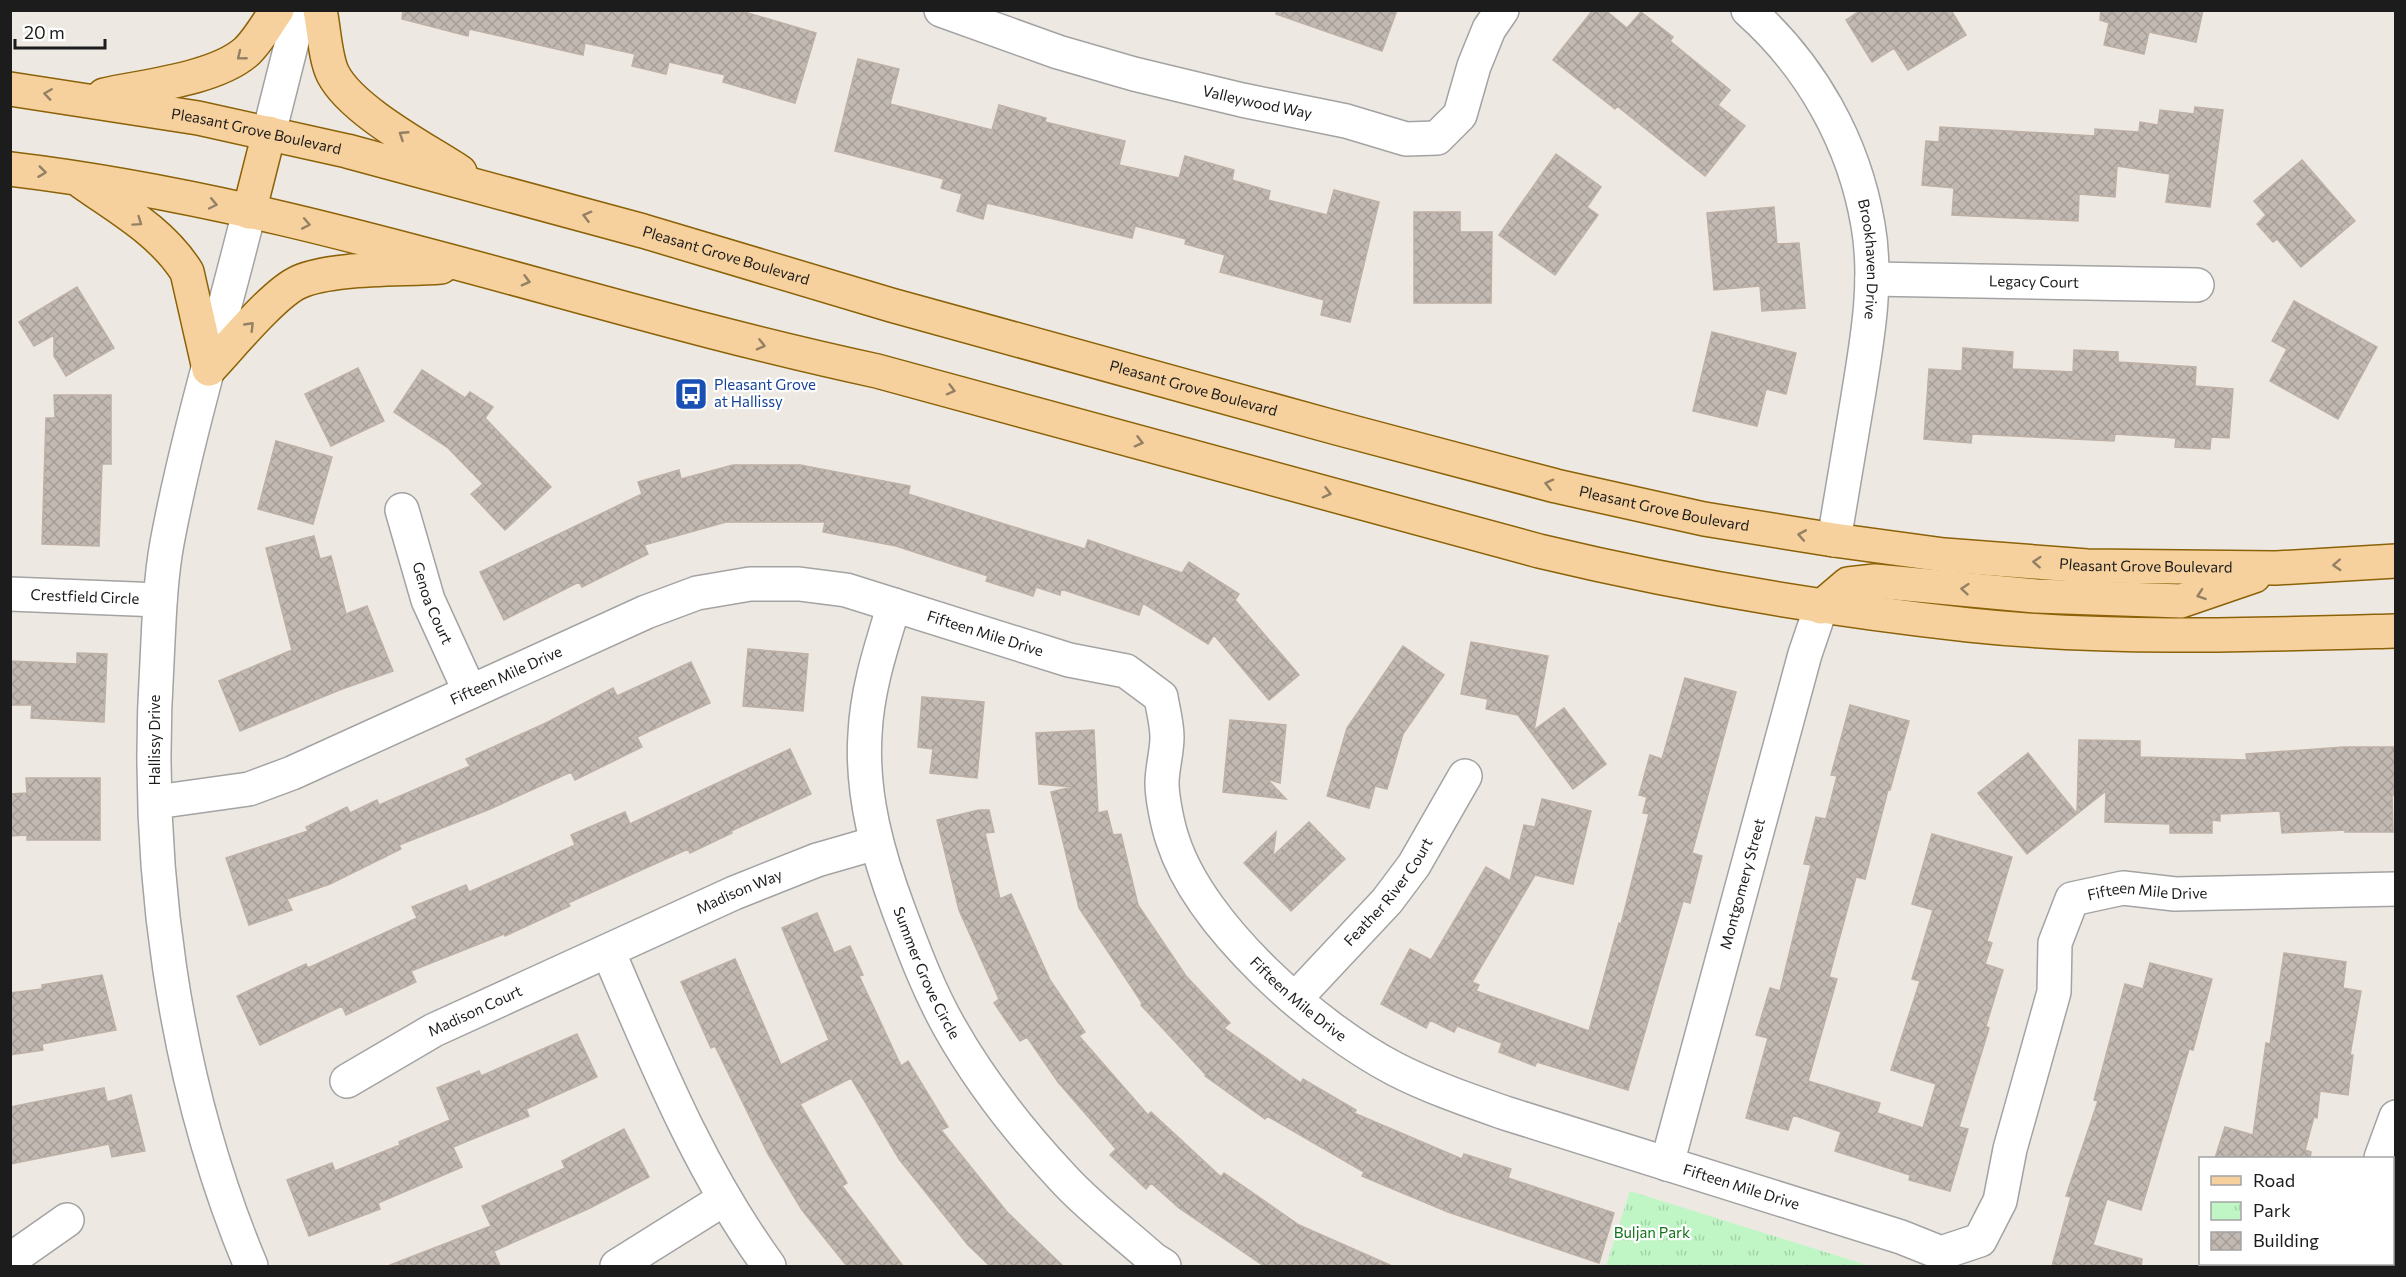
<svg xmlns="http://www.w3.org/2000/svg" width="2406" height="1277" viewBox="0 0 2406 1277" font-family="Commissioner,sans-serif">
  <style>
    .park { fill: url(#park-tufts) }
    .building { fill: url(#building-cross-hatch); stroke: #beb0a5; stroke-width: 1.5 }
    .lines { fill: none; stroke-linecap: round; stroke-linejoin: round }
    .minor-casing { stroke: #a3a3a3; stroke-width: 36 }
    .major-casing { stroke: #8c6208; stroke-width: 36 }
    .minor { stroke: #fff; stroke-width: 33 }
    .major { stroke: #f6d19e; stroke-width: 33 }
    .oneway { stroke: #948064 }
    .labels { text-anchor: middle; stroke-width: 4.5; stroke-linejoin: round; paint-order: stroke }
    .street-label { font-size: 15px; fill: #1c1c1c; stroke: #fff }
    .transit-label { font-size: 15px; fill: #164399; stroke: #fff; text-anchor: start }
    .park-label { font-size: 15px; fill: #11731a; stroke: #fff }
  </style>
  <defs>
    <pattern id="park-tufts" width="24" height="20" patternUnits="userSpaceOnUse" patternTransform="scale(1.5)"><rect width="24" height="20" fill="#c0f6c5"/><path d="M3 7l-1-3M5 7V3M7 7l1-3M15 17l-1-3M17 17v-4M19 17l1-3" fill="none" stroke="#a4d2a9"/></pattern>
    <pattern id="building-cross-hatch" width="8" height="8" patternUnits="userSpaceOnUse" patternTransform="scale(1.5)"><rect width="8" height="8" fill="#c1b9b2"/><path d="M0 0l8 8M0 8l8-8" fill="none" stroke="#a59e98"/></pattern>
  </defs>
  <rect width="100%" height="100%" fill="#ede9e2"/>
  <path class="park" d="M1630,1191L1870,1266H1606Z"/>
  <path class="building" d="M403,10H738L816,33L795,103L723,82L725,75L669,62L666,74L632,66L635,54L585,43L583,55L469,29L468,36L402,19Z
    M1277,10H1397L1382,51L1276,14Z
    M1593,10H1605L1627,28L1641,12L1673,37L1670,41L1730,90L1718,105L1745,126L1705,176L1617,106L1615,109L1553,60Z
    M1861,10H1951L1966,35L1908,70L1894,48L1872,62L1846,20Z
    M2101,10H2203L2196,42L2149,32L2144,54L2104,45L2109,23L2100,20Z
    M858,59L899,69L890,104L992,130L999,105L1046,118L1045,122L1125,141L1119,165L1179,178L1185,156L1234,170L1232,180L1270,191L1268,200L1327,215L1334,190L1379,202L1350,322L1321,315L1324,300L1220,272L1225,255L1185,244L1186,239L1135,226L1132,238L987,203L983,219L957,211L962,194L941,188L944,179L835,151Z
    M2195,107L2223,110L2210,207L2166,202L2170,174L2117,166L2115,197L2079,194L2078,221L1952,215L1954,188L1922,185L1926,141L1939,142L1940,127L2095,136V129L2139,132L2140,122L2158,125L2160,110L2194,114Z
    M1556,154L1601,187L1587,207L1598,215L1555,275L1499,235Z
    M2302,160L2355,221L2301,267L2277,239L2273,242L2257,224L2266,215L2254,201Z
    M1774,207L1777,244L1799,243L1805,308L1762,311L1760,286L1714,290L1707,213Z
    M1414,212H1460V232H1492L1491,303H1414Z
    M77,287L114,348L66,376L54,356V335L34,346L19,322Z
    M2294,301L2377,347L2338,419L2270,381L2287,349L2272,341Z
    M1712,332L1796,353L1786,394L1766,389L1757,426L1693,411Z
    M1963,348L2013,352L2012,369L2073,372L2074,350L2118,352V362L2196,367L2195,386L2233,389L2229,438L2211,437L2210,449L2175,447L2176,438L2115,434L2114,441L1972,434L1971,443L1924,439L1929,369L1962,371Z
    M358,368L384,421L331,446L305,394Z
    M422,370L465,398L470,392L493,407L485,418L551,487L505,530L471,494L483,484L448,448L394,412Z
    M54,395H111V464H102L99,546L42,544L46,418H55Z
    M276,441L332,457L313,524L258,509Z
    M733,465H800L910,486L908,494L1085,549L1088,540L1182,573L1189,562L1239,594L1235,600L1299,675L1269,700L1214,635L1208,644L1143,603L1139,615L1061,589L1060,595L1036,587L1033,596L986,581L988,576L896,546L823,532L825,522H726L644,545L648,554L582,587L579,582L504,620L480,572L642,494L638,482L679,470L681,479Z
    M314,536L320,559L331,556L346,614L367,606L393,671L342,689L240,731L219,681L292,650L266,548Z
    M1471,642L1548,656L1534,730L1564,708L1606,764L1573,789L1518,715L1486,709L1488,699L1461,694Z
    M1403,646L1444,675L1403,734L1387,789L1375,786L1369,808L1327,796L1347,728Z
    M748,649L808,654L803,711L743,706Z
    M77,653L107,654L104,722L31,718L32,705H10V661L77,664Z
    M691,662L710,703L637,737L642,747L575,780L571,772L490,809L399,845L401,849L330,884L287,899L292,910L249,925L226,858L308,831L306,827L347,807L350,813L377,800L379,805L470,766L466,759L546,723L613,688L617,696Z
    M1685,678L1736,692L1692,853L1702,856L1690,903L1683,901L1628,1090L1537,1062L1535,1066L1499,1052L1502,1043L1457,1026L1454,1032L1430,1020L1426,1028L1381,1004L1410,949L1431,960L1486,867L1510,881L1524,825L1535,827L1542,799L1591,811L1573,884L1535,875L1472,982L1479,985L1476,991L1589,1031L1619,923L1621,924L1649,814L1643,813L1647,797L1639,795L1650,755L1662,759Z
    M922,697L984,702L977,778L930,773L933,749L918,747Z
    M1850,705L1909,721L1890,790H1888L1865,879L1856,877L1829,977L1837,979L1808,1081L1880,1103L1877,1113L1923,1128L1936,1084L1891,1070L1920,981L1912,979L1933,910L1912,904L1932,834L2012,857L1987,941L1992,943L1985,964L2003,970L1986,1026L1989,1028L1959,1127L1968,1129L1950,1191L1909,1180L1910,1175L1835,1151L1841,1132L1793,1115L1788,1130L1746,1118L1768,1038L1756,1035L1770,988L1780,991L1811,865L1804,864L1816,817L1826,819L1837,776L1831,775Z
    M1230,720L1286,725L1280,783L1267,779L1286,799L1223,792Z
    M1094,730L1098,813L1107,811L1113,835L1121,834L1138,905L1186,976L1230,1023L1224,1028L1301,1083L1303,1079L1356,1110L1354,1113L1462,1159L1464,1154L1511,1169L1508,1178L1614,1213L1599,1263L1448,1212L1362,1176L1364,1172L1267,1116L1265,1119L1205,1076L1206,1075L1141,1005L1142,1003L1079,908L1051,792L1072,787L1039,784L1036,733Z
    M2079,740L2140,741V757L2247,760L2246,754L2344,747H2396V795H2392L2393,832H2345V830L2282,833L2280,811L2220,814V821L2212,820V833H2170V824L2105,822L2106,791L2077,814Z
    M790,749L811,794L731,831L732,833L690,853L688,849L568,903L570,906L505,936L504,934L411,971L416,982L346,1015L342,1006L260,1045L237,996L306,964L308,968L417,918L412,907L466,885L469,892L575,845L571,835L625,812L630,824Z
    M2028,753L2077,814L2027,854L1978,793Z
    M26,778H100V840H27V835L10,836V794L27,793Z
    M979,810H989L994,832L985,833L1000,899L1011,894L1050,980L1085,1032L1079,1036L1148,1115L1151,1112L1221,1177L1224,1173L1299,1225L1392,1266H1264L1179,1208L1151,1183L1146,1189L1110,1155L1116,1149L1058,1082L1027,1037L1020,1041L994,1003L999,999L959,910L937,820Z
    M1309,822L1345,859L1291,911L1244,863L1276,832L1273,856Z
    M817,913L834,953L850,946L863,975L859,976L901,1066L908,1061L948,1127L941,1130L1007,1212L1063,1266H990L968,1245L899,1159L851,1078L800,1104L847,1183L842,1186L903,1266H847L802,1210L768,1154L715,1046L711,1048L681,982L735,959L781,1065L829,1040L782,928Z
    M2284,953L2346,962L2343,988L2361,991L2350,1055H2353L2348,1095L2320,1091L2317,1118L2314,1117L2305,1150L2311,1152L2310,1158H2215L2225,1127L2253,1135L2266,1043L2270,1044Z
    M2150,963L2212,979L2193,1050L2189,1049L2141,1210L2107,1199L2093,1245L2142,1259L2141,1266H2052L2071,1197L2066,1196L2098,1101L2094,1100L2125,984L2143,989Z
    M102,975L116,1030L42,1044L43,1050L10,1055V993L42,989V985Z
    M577,1034L597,1077L526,1109L529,1116L453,1147L462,1167L378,1203L380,1209L309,1236L287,1180L332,1163L335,1171L400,1145L399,1142L450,1120L437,1088L479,1071L481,1076Z
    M104,1088L107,1102L131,1095L145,1151L112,1157L109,1144L10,1164V1107Z
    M624,1129L649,1177L590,1208L494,1251L500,1266H390V1265L491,1226L482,1206L565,1168L562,1161Z"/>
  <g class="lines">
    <defs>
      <g id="minor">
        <path id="s1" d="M941,10L1058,52L1134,74L1242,100L1346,121L1406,139L1437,138L1460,115L1474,66L1489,29L1502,10"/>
        <path id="s2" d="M1748,10C1811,66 1854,142 1868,225C1878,282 1867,341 1858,397C1850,445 1842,493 1834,540"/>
        <path d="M269,133L300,10"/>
        <path d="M249,212C222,322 188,431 167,543C160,582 159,622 157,662C144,863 173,1080 251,1266"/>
        <path id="s3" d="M1872,279L2197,285"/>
        <path id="s4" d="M402,510L428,600L470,692"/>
        <path id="s5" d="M10,594L160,600"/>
        <path id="s6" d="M894,605C881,648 867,689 865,734C861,795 878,855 899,911C914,951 929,991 950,1028C980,1081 1020,1132 1062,1177C1089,1207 1123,1232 1153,1259L1164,1266"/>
        <path id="s7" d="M156,802L249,789L292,773L646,612L697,593L750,584H799L846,590L1069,660L1126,671L1161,697C1163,710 1167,724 1167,737C1167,753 1162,768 1162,783C1162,798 1168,827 1173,841C1201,927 1316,1028 1395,1069C1430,1087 1468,1100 1505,1113L1901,1237L1941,1253L1980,1240L2000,1201L2010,1149L2054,992L2055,943L2072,899L2123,888L2175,894L2396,889"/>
        <path d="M608,951C655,1060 699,1170 769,1266"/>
        <path id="s8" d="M1296,998L1387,901L1414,865L1465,776"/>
        <path id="s9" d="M347,1081L434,1030L734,893L817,860L876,843"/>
        <path d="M2381,1158L2396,1117"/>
        <path id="s10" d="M1667,1164L1805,654L1821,607"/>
        <path d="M10,1260L67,1220"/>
        <path d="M617,1266L724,1199"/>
      </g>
      <g id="major">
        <path d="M320,10C324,29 325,58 333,74C352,111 425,149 460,172"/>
        <path id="s11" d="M10,89L198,118L347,151L643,231L891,305L1337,428L1556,486L1704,519L1834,540L1944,555L2087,566L2276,568L2396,561"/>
        <path d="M104,95C145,86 215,79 246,52C258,41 267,24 277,10"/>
        <path d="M10,169C306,204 587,309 877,371L1539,551C1681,585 1824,609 1969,625C2111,640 2253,635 2396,631"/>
        <path d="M82,182C120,209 162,232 187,272L209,369"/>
        <path d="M249,212L269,133"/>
        <path d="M209,369C230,347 274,293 299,282C332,267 402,270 441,267"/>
        <path d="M1821,607L1848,584L1875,581L2036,596L2181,601L2254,576"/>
      </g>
    </defs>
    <use href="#minor" class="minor-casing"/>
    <use href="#major" class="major-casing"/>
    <use href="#minor" class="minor"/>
    <use href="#major" class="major"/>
  </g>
  <defs><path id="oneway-chevron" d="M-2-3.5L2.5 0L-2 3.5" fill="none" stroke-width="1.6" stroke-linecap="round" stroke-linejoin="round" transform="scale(1.5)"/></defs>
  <g class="oneway">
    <use href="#oneway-chevron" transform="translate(241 56) rotate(141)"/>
    <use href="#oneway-chevron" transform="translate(48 94) rotate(-172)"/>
    <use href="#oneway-chevron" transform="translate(403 135) rotate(-147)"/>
    <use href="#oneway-chevron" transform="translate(42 172) rotate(7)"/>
    <use href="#oneway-chevron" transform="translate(213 204) rotate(12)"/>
    <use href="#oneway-chevron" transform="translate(587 216) rotate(-165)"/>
    <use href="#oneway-chevron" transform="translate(138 222) rotate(35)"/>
    <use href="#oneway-chevron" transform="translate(306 224) rotate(11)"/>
    <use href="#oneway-chevron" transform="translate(526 281) rotate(15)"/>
    <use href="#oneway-chevron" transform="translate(250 326) rotate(-46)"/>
    <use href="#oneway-chevron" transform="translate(761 345) rotate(14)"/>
    <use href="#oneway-chevron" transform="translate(951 390) rotate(15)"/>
    <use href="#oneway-chevron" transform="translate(1139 442) rotate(15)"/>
    <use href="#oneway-chevron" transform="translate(1549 484) rotate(-166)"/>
    <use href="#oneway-chevron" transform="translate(1327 493) rotate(15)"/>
    <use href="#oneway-chevron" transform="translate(1802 535) rotate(-170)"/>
    <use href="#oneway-chevron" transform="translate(2037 562) rotate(-176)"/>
    <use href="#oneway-chevron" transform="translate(2337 565) rotate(177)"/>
    <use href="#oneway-chevron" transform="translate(1965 589) rotate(-175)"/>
    <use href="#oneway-chevron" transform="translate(2201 595) rotate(161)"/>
  </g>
  <defs>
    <symbol id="bus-square" viewBox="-11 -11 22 22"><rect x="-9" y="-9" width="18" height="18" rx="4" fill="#1a4fb4" stroke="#fff"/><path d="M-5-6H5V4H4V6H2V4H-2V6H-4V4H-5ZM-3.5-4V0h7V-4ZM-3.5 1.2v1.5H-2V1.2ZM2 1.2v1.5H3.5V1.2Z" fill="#fff"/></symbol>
  </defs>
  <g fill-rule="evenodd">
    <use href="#bus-square" x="672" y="375" width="38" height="38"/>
  </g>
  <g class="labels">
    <g class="street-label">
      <text dy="5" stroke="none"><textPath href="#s1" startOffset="330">Valleywood Way</textPath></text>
      <text dy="5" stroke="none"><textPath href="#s11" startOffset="250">Pleasant Grove Boulevard</textPath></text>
      <text dy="5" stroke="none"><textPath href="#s11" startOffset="736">Pleasant Grove Boulevard</textPath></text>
      <text dy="5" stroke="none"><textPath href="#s2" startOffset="285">Brookhaven Drive</textPath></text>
      <text dy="5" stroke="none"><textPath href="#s3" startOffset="162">Legacy Court</textPath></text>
      <text dy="5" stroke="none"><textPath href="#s11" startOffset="1222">Pleasant Grove Boulevard</textPath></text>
      <text dy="5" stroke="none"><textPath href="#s11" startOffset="1708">Pleasant Grove Boulevard</textPath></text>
      <text dy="5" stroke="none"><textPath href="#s11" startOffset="2194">Pleasant Grove Boulevard</textPath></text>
      <text dy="5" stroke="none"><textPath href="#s5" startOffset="75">Crestfield Circle</textPath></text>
      <text dy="5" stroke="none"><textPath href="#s4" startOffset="98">Genoa Court</textPath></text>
      <text dy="5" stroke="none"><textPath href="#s7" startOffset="879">Fifteen Mile Drive</textPath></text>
      <text dy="5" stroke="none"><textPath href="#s7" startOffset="375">Fifteen Mile Drive</textPath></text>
      <text transform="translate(155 740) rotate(-90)" y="5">Hallissy Drive</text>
      <text dy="5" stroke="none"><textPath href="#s10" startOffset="290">Montgomery Street</textPath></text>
      <text dy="5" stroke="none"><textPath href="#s9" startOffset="436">Madison Way</textPath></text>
      <text dy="5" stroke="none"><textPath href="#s8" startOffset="141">Feather River Court</textPath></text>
      <text dy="5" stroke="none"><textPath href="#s7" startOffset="2589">Fifteen Mile Drive</textPath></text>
      <text dy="5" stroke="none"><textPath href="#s6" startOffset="382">Summer Grove Circle</textPath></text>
      <text dy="5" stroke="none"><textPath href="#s7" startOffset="1419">Fifteen Mile Drive</textPath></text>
      <text dy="5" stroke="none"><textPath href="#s9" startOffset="146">Madison Court</textPath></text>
      <text dy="5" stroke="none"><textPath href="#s7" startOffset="1905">Fifteen Mile Drive</textPath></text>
    </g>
    <g class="transit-label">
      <text x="714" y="390">Pleasant Grove<tspan x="714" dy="17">at Hallissy</tspan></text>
    </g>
    <g class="park-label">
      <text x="1652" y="1238">Buljan Park</text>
    </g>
  </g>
  <rect width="2406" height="1277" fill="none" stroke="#1c1c1c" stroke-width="24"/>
  <rect x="2199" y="1157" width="195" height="108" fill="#ffffff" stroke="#a4a4a4" stroke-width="1.5"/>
  <rect x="2211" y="1176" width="30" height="9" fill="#f6d19e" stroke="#a4a4a4" stroke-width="1.5"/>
  <text x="2253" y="1187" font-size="18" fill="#1c1c1c">Road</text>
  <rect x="2211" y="1202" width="30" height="18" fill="url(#park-tufts)" stroke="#a4a4a4" stroke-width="1.5"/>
  <text x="2253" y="1217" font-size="18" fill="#1c1c1c">Park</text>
  <rect x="2211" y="1232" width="30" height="18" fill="url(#building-cross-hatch)" stroke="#a4a4a4" stroke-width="1.5"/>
  <text x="2253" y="1247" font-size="18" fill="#1c1c1c">Building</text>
  <path d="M15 39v9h90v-9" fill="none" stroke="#1c1c1c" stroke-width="3"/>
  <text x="24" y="39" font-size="18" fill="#1c1c1c" stroke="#ffffff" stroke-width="4.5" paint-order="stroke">20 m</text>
</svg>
